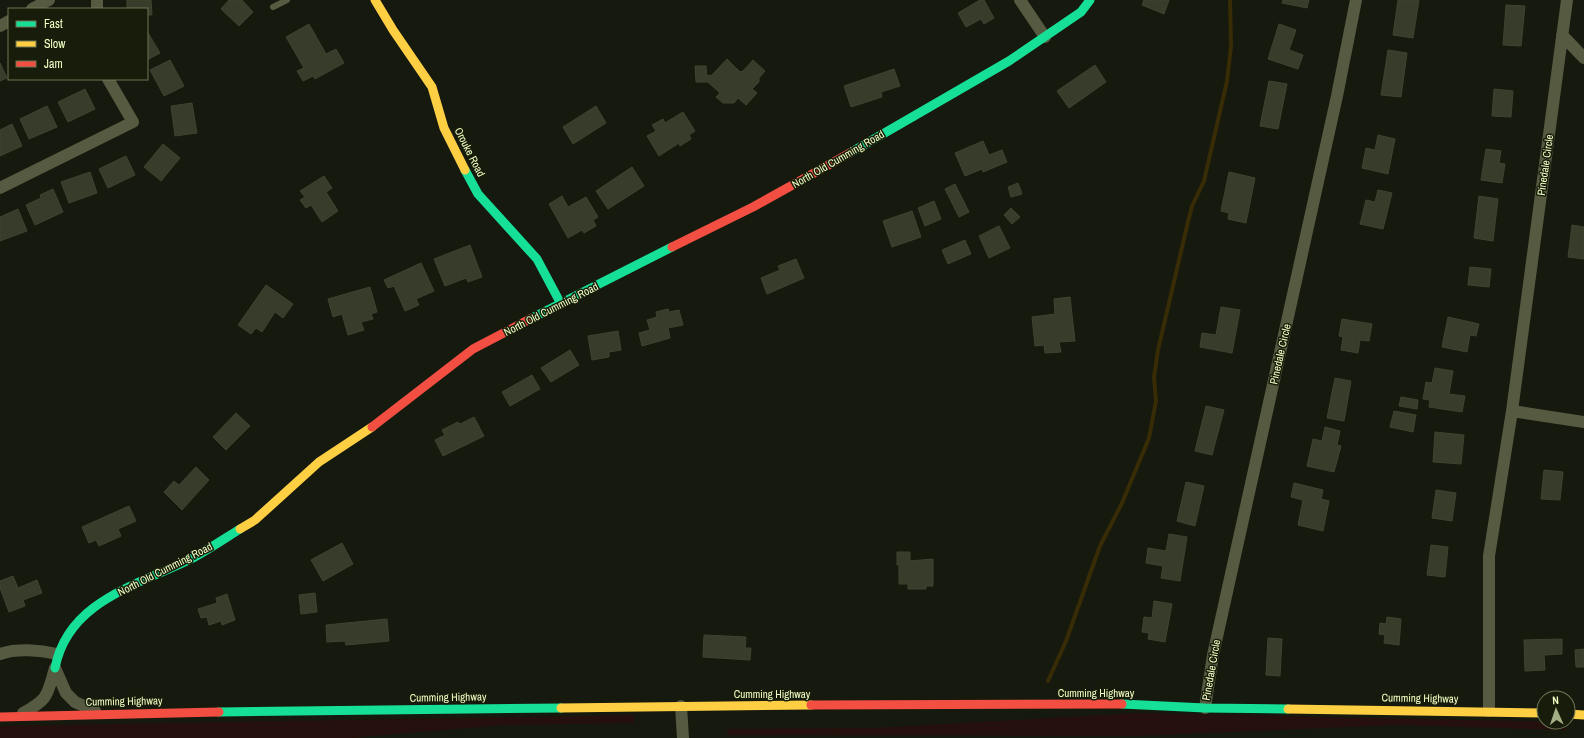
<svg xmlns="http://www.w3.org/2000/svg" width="1584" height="738" viewBox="0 0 1584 738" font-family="'Archivo Narrow',sans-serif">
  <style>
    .green { fill: #25100d }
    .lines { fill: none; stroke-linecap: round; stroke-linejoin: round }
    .stream { stroke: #372c06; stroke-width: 4 }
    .building { fill: #373c2b; stroke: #3d452f }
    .lane { stroke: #565a41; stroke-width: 6 }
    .street { stroke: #565a41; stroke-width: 12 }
    .fast { stroke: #16e098; stroke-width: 9 }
    .slow { stroke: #ffcf43; stroke-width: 9 }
    .jam { stroke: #f24e42; stroke-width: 9 }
    .labels { text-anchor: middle; stroke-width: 3; stroke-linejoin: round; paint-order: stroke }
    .street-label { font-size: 11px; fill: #f1ffc5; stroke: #171d0a }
  </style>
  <rect width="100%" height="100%" fill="#16190e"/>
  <path class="green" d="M1136,713L1565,722L1567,730L1396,725L1137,736L727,735L728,729L876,728Z
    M634,715L635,723L501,725L351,738H0V726Z"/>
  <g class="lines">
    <path class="stream" d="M1048,681L1066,641L1100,546L1122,503L1149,438L1156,401L1154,377L1158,350L1187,226L1192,206L1204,181L1227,81L1231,46L1230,0"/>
  </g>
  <path class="building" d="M127,0H151L152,15H147V9H127Z
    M229,0H242L253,12L239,26L221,9Z
    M980,0H984L994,18L984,24L981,19L966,27L958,13Z
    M1144,0H1169L1164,14L1142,5Z
    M1283,0H1309L1307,8L1282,3Z
    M1398,0H1419L1413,38L1393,35Z
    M1506,5L1525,6L1521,46L1503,45Z
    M309,24L326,54L336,49L344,63L315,79L313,76L303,81L297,71L304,68L286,37Z
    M1279,24L1296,30L1289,50L1303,55L1298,69L1268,59Z
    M147,31L160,53L147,60Z
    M1388,50L1407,53L1401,97L1381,95Z
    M727,59L740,72L743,71L753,60L765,71L759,78V82L752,89L757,93L746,105L738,98L734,103H723L716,97L720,93L708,82H696L695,66H706L707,76L712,75Z
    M170,60L184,86L164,96L150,70Z
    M0,63L7,78L0,81Z
    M1095,65L1106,82L1069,108L1057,91Z
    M894,69L900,86L881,92L882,97L851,107L844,86Z
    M1269,81L1287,84L1278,129L1260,126Z
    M85,89L95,109L68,122L58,102Z
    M1494,89L1513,91L1511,117L1492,116Z
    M192,103L197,133L175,136L171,106Z
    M47,106L57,127L29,139L20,119Z
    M596,106L606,123L573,144L563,127Z
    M683,112L695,131L689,135L691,139L680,146L679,143L659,156L647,136L656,131L652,125L663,119L665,123Z
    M12,124L22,146L0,156V130Z
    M1378,135L1395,139L1388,174L1362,168L1366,148L1375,150Z
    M983,141L989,155L1002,150L1007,162L983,172L982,169L965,176L955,153Z
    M163,144L180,158L161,181L144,167Z
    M1486,149L1501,151L1499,163L1505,164L1502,183L1481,180Z
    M126,156L135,175L108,188L99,169Z
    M632,167L644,186L608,209L596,191Z
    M90,172L97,193L69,203L61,182Z
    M1229,172L1255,178L1246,223L1228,219L1229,213L1221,211Z
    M324,176L332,188L326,192L338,211L322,222L311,205L306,208L300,200L305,197L300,191Z
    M1018,183L1022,194L1011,197L1008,187Z
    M955,184L969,212L959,217L945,189Z
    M53,189L63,212L35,225L26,205L41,198L40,195Z
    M1378,190L1392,193L1383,229L1360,224L1366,200L1375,202Z
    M562,196L568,207L586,197L598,217L593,220L596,226L584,233L582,230L568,238L549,204Z
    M1479,196L1498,199L1493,241L1474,238Z
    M934,201L941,219L925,226L918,208Z
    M1011,208L1020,217L1012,224L1004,215Z
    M18,209L27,231L0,241V217Z
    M912,211L921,237L892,247L883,221Z
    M1572,225L1584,227V259L1568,257Z
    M999,226L1010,248L989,258L979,236Z
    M965,240L971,254L948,264L942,250Z
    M470,245L482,277L468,282L466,278L445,286L434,259Z
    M796,259L804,278L767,294L761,278L780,270L778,266Z
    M421,263L434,291L416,299L419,305L405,311L394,286L388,288L384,280Z
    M1470,267L1491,269L1489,287L1468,285Z
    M266,285L293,304L283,318L275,312L262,332L256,328L251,334L238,325Z
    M370,287L377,312L371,314L373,319L361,322L364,330L348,335L342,314L333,317L328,299Z
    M1070,297L1075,341L1059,342L1061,352L1045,353L1044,345L1035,346L1032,317L1055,314L1054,299Z
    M1221,307L1240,310L1232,353L1200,347L1202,333L1216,335Z
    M668,309L669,312L679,310L683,325L668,328L670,338L642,346L639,333L650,330L647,320L657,317L656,312Z
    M1448,317L1479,324L1476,336L1470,335L1467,352L1442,347Z
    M1342,319L1372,324L1369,341L1360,340L1358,353L1341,350L1343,337L1339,336Z
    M618,331L621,350L609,352V357L592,360L588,336Z
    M570,350L579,365L551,382L541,368Z
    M1435,368L1453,371L1449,394L1465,396L1462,412L1429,407L1430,400L1423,399L1426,382L1432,383Z
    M532,375L540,389L510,406L502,392Z
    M1335,378L1351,381L1344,421L1327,418Z
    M1401,397L1418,400L1417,409L1399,406Z
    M1206,406L1224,410L1212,455L1195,451Z
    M1394,411L1416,415L1413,432L1390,427Z
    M236,413L250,426L226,450L213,437Z
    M474,417L484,436L443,456L435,440L445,435L442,430L458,422L460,424Z
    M1325,427L1340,431L1337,445L1341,446L1334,472L1307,466L1313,439L1322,441Z
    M1435,432L1464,435L1461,464L1433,462Z
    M196,467L209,480L182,510L164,492L174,481L179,485Z
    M1544,470L1563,472L1560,500L1541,499Z
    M1186,482L1204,486L1195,526L1177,521Z
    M1294,483L1323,490L1321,499L1329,501L1323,531L1298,525L1303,500L1291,497Z
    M1436,490L1456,493L1452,521L1432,518Z
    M129,506L136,521L118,529L121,536L99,546L96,540L89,543L82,527Z
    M1169,534L1187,537L1180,581L1161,578L1163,566L1146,563L1148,548L1166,551Z
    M342,543L353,564L323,581L311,560Z
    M1431,545L1448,547L1445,577L1427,575Z
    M897,552H910V561L933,559V586H926V589H908V584H899V565H897Z
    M13,576L18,588L37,580L42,593L23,600L25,606L9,612L0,588V581Z
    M315,593L317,612L301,614L299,595Z
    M227,594L235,620L222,625L221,621L209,625L207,617L201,618L198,609L217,603L216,598Z
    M1154,601L1172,604L1165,642L1148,639L1149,633L1142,632L1144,617L1152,618Z
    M1387,617L1401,619L1399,645L1384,643L1385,635L1379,634L1380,623L1386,624Z
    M387,619L389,641L346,645L345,641L327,642L326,625Z
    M704,635L746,637L745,648H751L750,660L703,657Z
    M1268,638L1282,639L1280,676L1266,675Z
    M1562,639V654L1544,655L1545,670L1525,671L1524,640Z
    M1584,649V667H1576L1575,650Z"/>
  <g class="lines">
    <path class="lane" d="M273,7L287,0"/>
    <path class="street" d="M97,0V9
      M1020,0L1045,37
      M32,9L49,0
      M0,26L9,21
      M1562,35L1584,58
      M0,188L133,122L108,79
      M1512,411L1584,422
      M0,654C17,648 40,650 57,654
      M55,668L66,693L75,702L95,711
      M681,706L683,738
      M1205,708L1213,655L1337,96L1356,0
      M1489,711V556L1512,411L1567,0
      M23,713C49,699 47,695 55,668"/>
    <path class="fast" d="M850,153L1009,61L1081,12L1090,0
      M465,170L478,194L537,259L561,304
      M532,318L672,247
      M55,668C68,600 139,585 193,558C209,549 224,539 240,529
      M1122,704L1205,708L1288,709
      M219,712L561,708"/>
    <path class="slow" d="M375,0L393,30L432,87L444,128L465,170
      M240,529L255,520L319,462L372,427
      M561,708L811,705
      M1288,709L1544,713
      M1568,714L1584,715"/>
    <path class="jam" d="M672,247L753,207L850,153
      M372,427L473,349L532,318
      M811,705L1122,704
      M0,717L219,712"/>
  </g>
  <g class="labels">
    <g class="street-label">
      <text transform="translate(470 152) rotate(63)" y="4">Orouke Road</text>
      <text transform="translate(838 159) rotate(-30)" y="4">North Old Cumming Road</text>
      <text transform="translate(1545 165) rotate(-82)" y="4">Pinedale Circle</text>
      <text transform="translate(551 309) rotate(-27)" y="4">North Old Cumming Road</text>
      <text transform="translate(1280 354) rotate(-77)" y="4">Pinedale Circle</text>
      <text transform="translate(165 569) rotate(-27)" y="4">North Old Cumming Road</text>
      <text transform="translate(1211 670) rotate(-80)" y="4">Pinedale Circle</text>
      <text x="1096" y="697">Cumming Highway</text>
      <text x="772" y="698">Cumming Highway</text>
      <text transform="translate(448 697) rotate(-1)" y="4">Cumming Highway</text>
      <text transform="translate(1420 698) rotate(1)" y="4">Cumming Highway</text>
      <text transform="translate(124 701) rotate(-1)" y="4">Cumming Highway</text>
    </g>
  </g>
  <rect x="8" y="8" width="140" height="72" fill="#171d0a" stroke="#6e7755"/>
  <rect x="16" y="21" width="20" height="6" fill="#16e098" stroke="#6e7755"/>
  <text x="44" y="28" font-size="12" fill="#f1ffc5">Fast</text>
  <rect x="16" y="41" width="20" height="6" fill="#ffcf43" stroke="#6e7755"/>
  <text x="44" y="48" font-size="12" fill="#f1ffc5">Slow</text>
  <rect x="16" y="61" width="20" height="6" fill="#f24e42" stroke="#6e7755"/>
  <text x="44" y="68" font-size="12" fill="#f1ffc5">Jam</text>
  <g transform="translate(1556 710) rotate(357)"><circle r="19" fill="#171d0a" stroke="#6e7755"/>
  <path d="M0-3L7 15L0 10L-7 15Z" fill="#a4ae85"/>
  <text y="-6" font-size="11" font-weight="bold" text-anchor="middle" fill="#f1ffc5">N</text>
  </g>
</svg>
